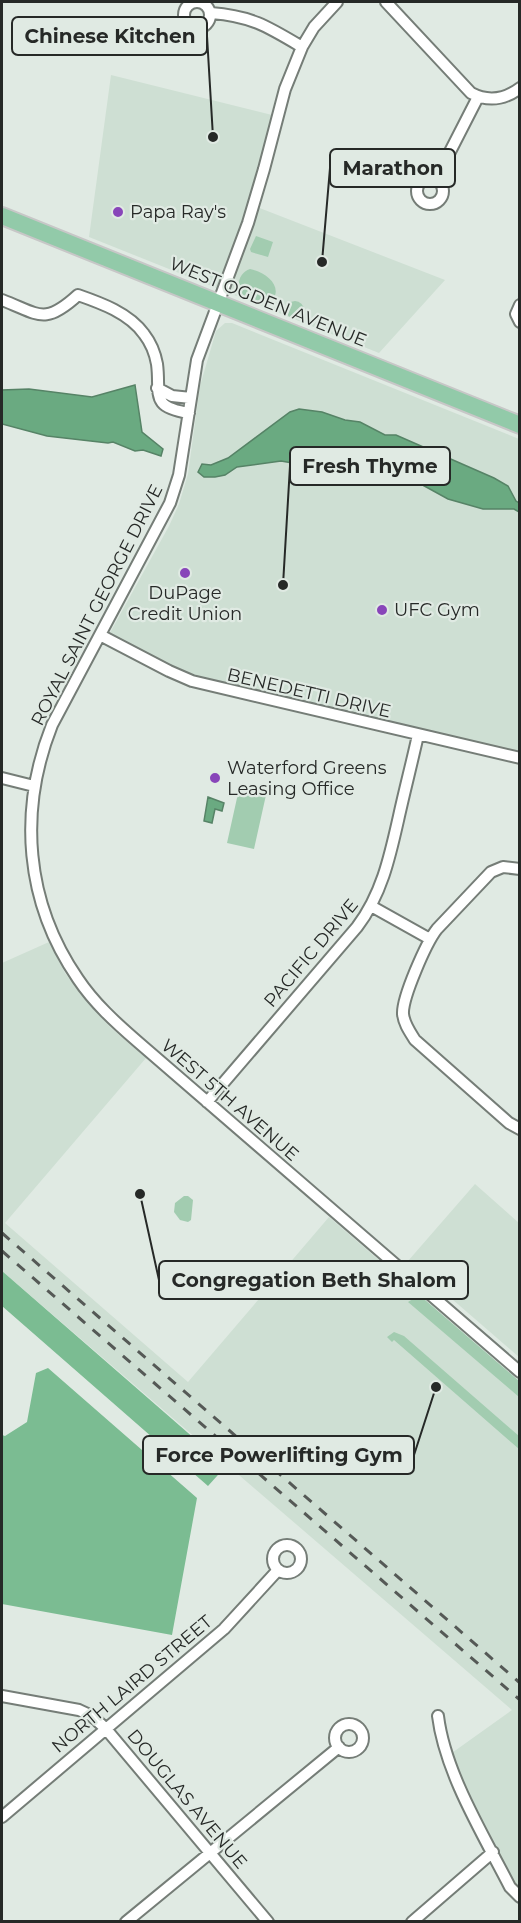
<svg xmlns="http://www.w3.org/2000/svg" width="521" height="1923" viewBox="0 0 521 1923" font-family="Montserrat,sans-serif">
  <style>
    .built { fill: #cedfd3 }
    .green { fill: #a2ccb0 }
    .forest { fill: #7bbc92 }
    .water { fill: #6aaa81; stroke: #568366; stroke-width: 1.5 }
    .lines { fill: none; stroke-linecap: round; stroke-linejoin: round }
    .street-casing { stroke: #757d77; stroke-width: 14 }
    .primary-casing { stroke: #c7c7c7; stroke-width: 20 }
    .street { stroke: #fff; stroke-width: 10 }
    .primary { stroke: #92caa9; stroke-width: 16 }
    .rail { stroke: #555956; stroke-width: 3; stroke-dasharray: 10 10; stroke-linecap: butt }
    .poi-dot { fill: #8845b9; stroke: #e0eae3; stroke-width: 2 }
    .labels { text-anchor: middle; stroke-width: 4.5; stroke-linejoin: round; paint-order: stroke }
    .poi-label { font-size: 18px; fill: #262927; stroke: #e0eae3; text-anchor: start }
    .street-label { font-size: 18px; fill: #262927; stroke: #e0eae3 }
    .leader { fill: none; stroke: #262927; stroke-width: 2 }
    .callout-dot { fill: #262927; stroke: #e0eae3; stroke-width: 2 }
    .callout { fill: #e0eae3; stroke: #262927; stroke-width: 2 }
    .callout-label { font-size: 20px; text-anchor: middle; font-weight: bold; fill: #262927 }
  </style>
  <rect width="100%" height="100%" fill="#e0eae3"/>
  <path class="built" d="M111,75L280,117L257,207L445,280L379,353L89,237Z
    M225,323H232L519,439V758L187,682L106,640L169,526L179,504L188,474L200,386L216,331Z
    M49,942L65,973L88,1003L111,1028L146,1058L5,1223L188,1382L329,1217L519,1381V1887L511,1878L449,1755L512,1710L2,1271V963Z
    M475,1184L519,1223V1357L408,1261Z"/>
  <path class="green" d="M256,236L273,242L268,257L251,252L250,249Z
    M250,269C269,273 287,290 267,306C260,305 249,302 244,297C235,288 238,273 250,269Z
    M286 310a9 9 0 1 1 18 0a9 9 0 1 1-18 0Z
    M239,789L266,795L254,849L227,843Z
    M184,1196H188L193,1200L191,1220L188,1222L180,1220L174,1212L175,1203Z
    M416,1297L425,1300L519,1381V1397L408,1302Z
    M394,1332L404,1336L519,1436V1449L394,1340L392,1342L387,1337Z"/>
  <path class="forest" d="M2,1271L226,1466L208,1486L2,1306Z
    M48,1368L197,1498L172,1635L2,1604V1435L5,1436L27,1422L36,1373Z"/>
  <path class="water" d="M135,385L142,432L163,449L161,456L143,450L135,451L113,442L108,443L47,436L2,424V390L29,389L92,397Z
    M299,409L322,412L345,420L360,422L385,435H396L494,478L508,486L516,501L519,503V512L514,509H483L448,499L408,477L361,463L332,462L304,465L281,461L237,467L225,475L215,477H204L198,472L202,464L211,465L228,458L290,412Z
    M208,797L224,803L222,811L215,809L212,823L204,821Z"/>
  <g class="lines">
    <defs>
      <path id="street" d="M184 15a13 13 0 1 1 26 0a13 13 0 1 1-26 0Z
        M337,2L314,27L302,47L285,89L264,169L248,223L197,360L179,475L170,503L52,725C18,811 25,902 78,979C94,1003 116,1023 138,1042L520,1372
        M386,2L471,93C488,102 504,100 520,88
        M211,13C251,16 267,26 302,47
        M417 191a13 13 0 1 1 26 0a13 13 0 1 1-26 0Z
        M436,179L478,97
        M2,300C39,314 44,326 78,295C101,303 129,313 144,334C151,343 155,353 157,364C161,394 149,407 189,413
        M520,305L516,314L520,322
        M157,388L172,396L191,398
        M100,635L169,671L192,681L520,758
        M2,778L34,786
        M520,869L503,867L491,872L437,929C426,943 402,998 403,1014C404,1024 410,1032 415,1040L509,1123L520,1129
        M371,906L430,939
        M207,1102L357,927C382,894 390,856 399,816C405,789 412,762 418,735
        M273 1559a14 14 0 1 1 28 0a14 14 0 1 1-28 0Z
        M2,1696L79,1710L92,1716L106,1729L268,1922
        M438,1716C445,1773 484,1836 510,1887L520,1897
        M335 1738a14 14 0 1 1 28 0a14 14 0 1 1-28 0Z
        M2,1817L224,1629L278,1570
        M126,1922L339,1747
        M412,1922L493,1852"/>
      <path id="primary" d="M2,216L520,425"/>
    </defs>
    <use href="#street" class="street-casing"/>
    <use href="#primary" class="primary-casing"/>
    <use href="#street" class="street"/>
    <use href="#primary" class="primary"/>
    <path class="rail" d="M2,1233L520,1683
      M2,1251L520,1700"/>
  </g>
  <g class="poi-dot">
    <circle cx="118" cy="212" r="6"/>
    <circle cx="185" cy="573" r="6"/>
    <circle cx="382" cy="610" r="6"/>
    <circle cx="215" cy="778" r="6"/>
  </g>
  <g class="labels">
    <g class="poi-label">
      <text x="130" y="218">Papa Ray's</text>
      <text x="185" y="599" text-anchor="middle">DuPage<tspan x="185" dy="21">Credit Union</tspan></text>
      <text x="394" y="616">UFC Gym</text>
      <text x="227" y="774">Waterford Greens<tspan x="227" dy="21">Leasing Office</tspan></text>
    </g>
    <g class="street-label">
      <text transform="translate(268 302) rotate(22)" y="6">WEST OGDEN AVENUE</text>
      <text transform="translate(97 605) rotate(-63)" y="6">ROYAL SAINT GEORGE DRIVE</text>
      <text transform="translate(309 693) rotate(13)" y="6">BENEDETTI DRIVE</text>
      <text transform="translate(311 953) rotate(-50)" y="6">PACIFIC DRIVE</text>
      <text transform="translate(230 1100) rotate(41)" y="6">WEST 5TH AVENUE</text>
      <text transform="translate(132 1684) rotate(-40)" y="6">NORTH LAIRD STREET</text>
      <text transform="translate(187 1799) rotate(50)" y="6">DOUGLAS AVENUE</text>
    </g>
  </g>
  <path class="leader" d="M213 137L207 36M322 262L330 168M283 585L290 466M140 1194L159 1280M436 1387L414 1455"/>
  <g class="callout-dot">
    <circle cx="213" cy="137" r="6"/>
    <circle cx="322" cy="262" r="6"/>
    <circle cx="283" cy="585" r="6"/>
    <circle cx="140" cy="1194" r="6"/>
    <circle cx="436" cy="1387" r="6"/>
  </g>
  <g class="callout">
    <rect x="12" y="17" width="195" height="38" rx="6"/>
    <rect x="330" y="149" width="125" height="38" rx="6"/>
    <rect x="290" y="447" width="160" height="38" rx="6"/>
    <rect x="159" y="1261" width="309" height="38" rx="6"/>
    <rect x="143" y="1436" width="271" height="38" rx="6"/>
  </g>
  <g class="callout-label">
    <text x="110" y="43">Chinese Kitchen</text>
    <text x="393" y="175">Marathon</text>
    <text x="370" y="473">Fresh Thyme</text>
    <text x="314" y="1287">Congregation Beth Shalom</text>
    <text x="279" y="1462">Force Powerlifting Gym</text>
  </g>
  <rect width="521" height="1923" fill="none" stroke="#262927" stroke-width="6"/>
</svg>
